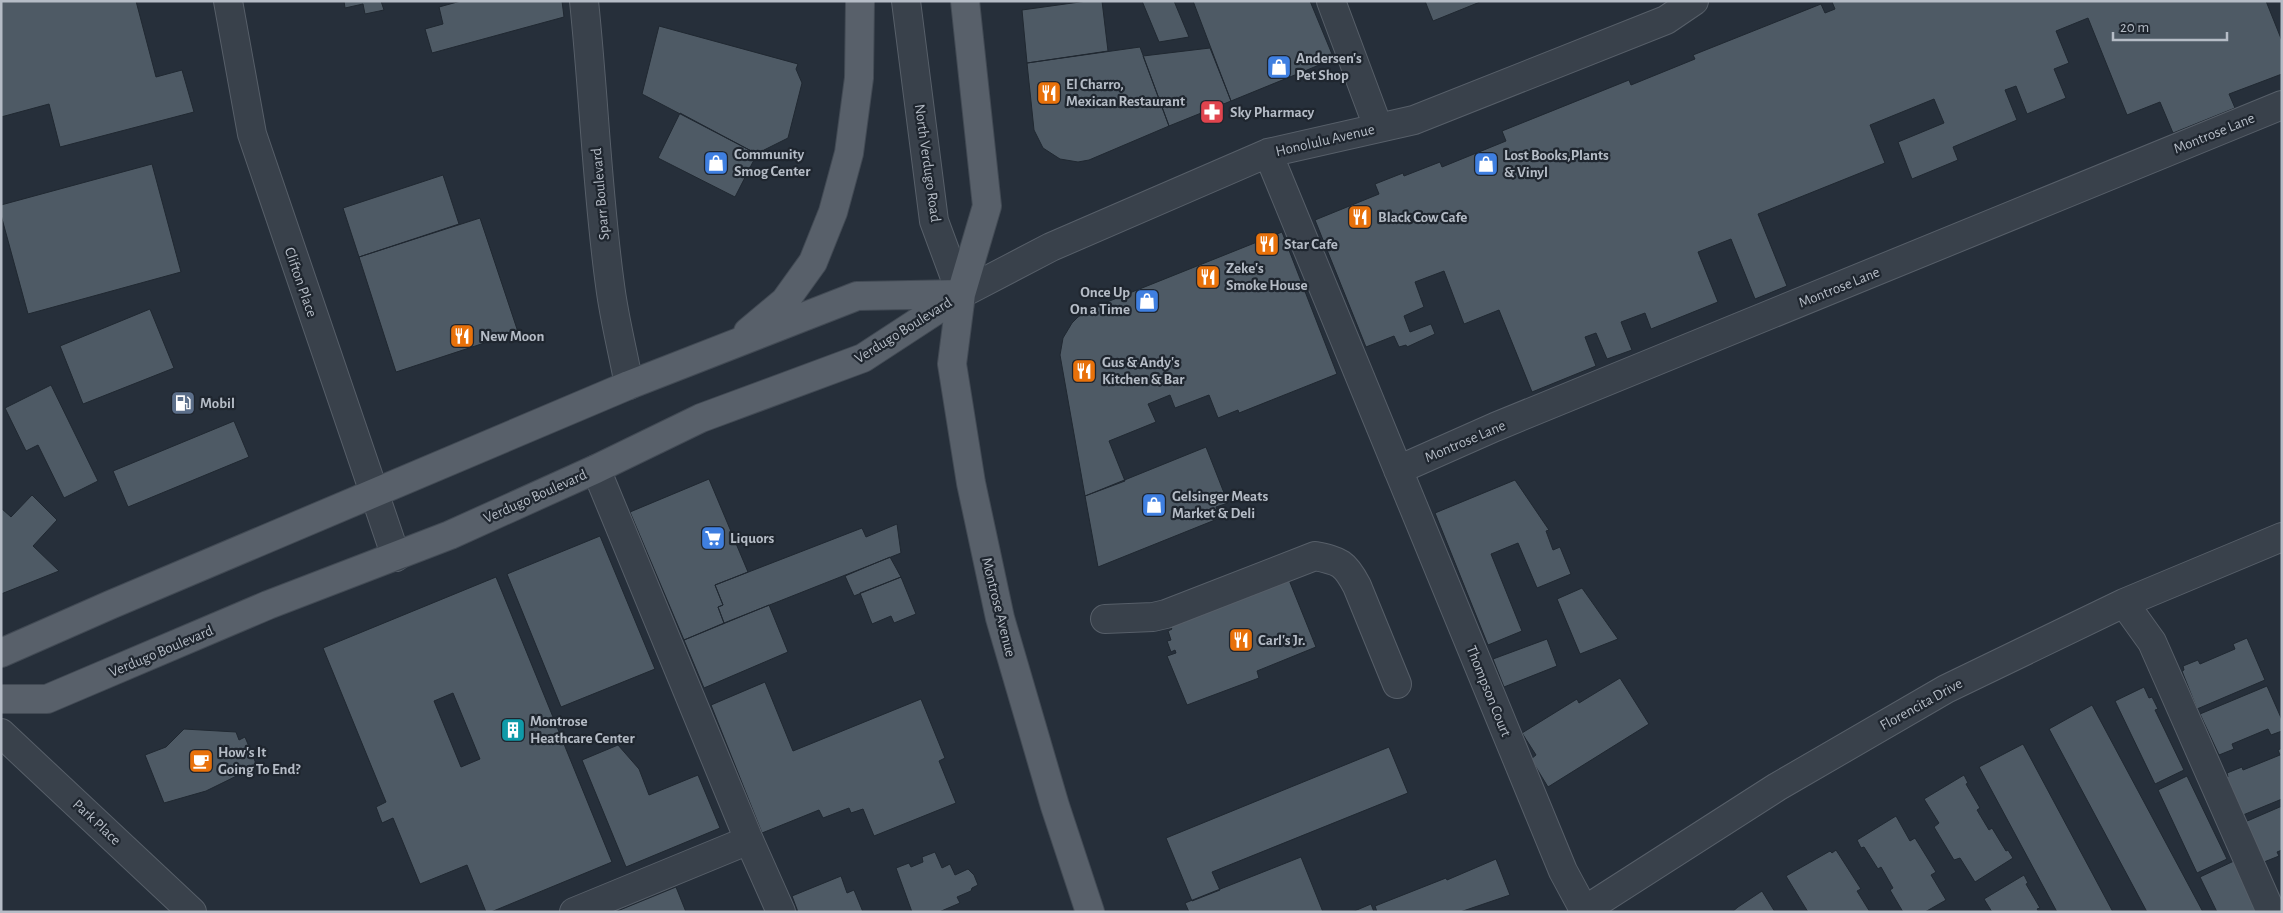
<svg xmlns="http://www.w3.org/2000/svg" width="2283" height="913" viewBox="0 0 2283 913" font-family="'Alegreya Sans',sans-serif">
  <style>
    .building { fill: #4e5a65; stroke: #202831; fill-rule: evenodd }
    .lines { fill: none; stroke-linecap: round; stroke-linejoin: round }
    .minor-casing { stroke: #575f69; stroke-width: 30 }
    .major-casing { stroke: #424a54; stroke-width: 30 }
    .minor { stroke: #39414b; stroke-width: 28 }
    .major { stroke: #58606a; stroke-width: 28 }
    .labels { text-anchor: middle; stroke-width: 4.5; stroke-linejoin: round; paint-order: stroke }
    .poi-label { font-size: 15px; font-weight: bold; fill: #b5bcc6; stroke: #1f262f; text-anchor: start }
    .street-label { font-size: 15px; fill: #b5bcc6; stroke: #1f262f }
  </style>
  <rect width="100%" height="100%" fill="#262f3a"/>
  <path class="building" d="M1,1H136L156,77L182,70L194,112L60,147L49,104L1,117Z
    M344,1H381L384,10L365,14L363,4L345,8Z
    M461,1H562L564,17L432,53L425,29L443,24L439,7Z
    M1087,1H1102L1108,51L1027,63L1022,10Z
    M1142,1H1174L1189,37L1159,42Z
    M1193,1H1310L1334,59L1231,101Z
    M1425,1H1480V2L1433,21Z
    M1835,1H2266L2282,41V74L2229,94L2235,108L2173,133L2160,102L2127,115L2088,18L2056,31L2069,63L2054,69L2066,98L2027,114L2016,86L2005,90L2017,120L1953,147L1958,160L1912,179L1898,142L1944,123L1934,99L1870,125L1885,163L1758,214L1787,286L1755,299L1731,239L1698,252L1718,302L1651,329L1645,313L1621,322L1632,350L1607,359L1596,333L1585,337L1596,366L1532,392L1499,310L1464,324L1444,271L1415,282L1424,307L1404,316L1410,332L1431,324L1435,334L1407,347L1406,345L1399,347L1394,336L1366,347L1315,220L1379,194L1375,184L1403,173L1404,176L1440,162L1442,167L1506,141L1502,131L1629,80L1631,85L1695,59L1693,55L1821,4L1825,13L1835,9L1832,2Z
    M659,26L798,64L796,69L802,83L788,138L764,150L763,155L757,154L642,94Z
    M1140,47L1169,126L1089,160L1078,162L1060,159L1043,148L1034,130L1027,63Z
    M1210,48L1231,101L1169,126L1143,56Z
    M680,113L757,154L735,197L658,158Z
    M152,164L181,272L28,314L1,215V205Z
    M443,175L459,224L359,257L343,208Z
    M480,218L518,332L396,372L359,257Z
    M1282,232L1337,374L1239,413L1238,410L1218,418L1209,395L1175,408L1170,395L1148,404L1156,422L1109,441L1125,481L1085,496L1060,355L1063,338L1072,323L1078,317L1092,308Z
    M150,309L174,368L83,404L60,346Z
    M51,385L98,481L64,498L38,445L26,451L5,408Z
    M234,421L249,457L128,507L113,471Z
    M1206,447L1228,503L1216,507L1220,518L1098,567L1085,496Z
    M709,479L748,572L715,585L723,605L718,607L724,623L684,640L630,512Z
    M1515,480L1549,530L1546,531L1553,550L1560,547L1571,574L1537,588L1518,543L1491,554L1522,631L1488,645L1435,513Z
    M32,495L57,520L33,546L59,571L1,594V508L11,517Z
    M897,524L901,553L724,623L718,607L723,605L715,585L862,528L866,537Z
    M600,536L655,669L561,707L507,574Z
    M890,557L901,577L854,596L845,576Z
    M1287,575L1316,647L1257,671L1259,678L1187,705L1167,656L1176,653L1175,650L1171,652L1167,641L1171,640L1168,631L1172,629L1170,626Z
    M496,577L612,862L491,912H486L467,865L420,884L393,818L382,823L376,807L386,802L323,648ZM453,693L480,759L461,767L434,701Z
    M901,577L916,614L894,623L891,616L872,624L860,593Z
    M1582,588L1618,639L1580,654L1557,599Z
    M769,605L788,652L704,688L684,640Z
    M2247,638L2265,680L2197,709L2182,671L2184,670L2183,666L2198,660L2200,664L2235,649L2233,644Z
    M1547,639L1557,666L1504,687L1493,659Z
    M1620,678L1649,724L1548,787L1531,759L1536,755L1522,733L1577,699L1579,703Z
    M765,682L793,751L921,699L945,758L939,761L956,803L874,836L863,809L851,813L849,808L823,818L819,810L762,833L711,705Z
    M2267,686L2282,720V731L2271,735L2268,729L2232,744L2234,749L2219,755L2200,714Z
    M2144,687L2149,698L2152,697L2158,709L2155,710L2184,770L2155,784L2115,701Z
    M2092,705L2203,912H2147L2049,729Z
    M184,729L236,732L239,740L245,737L257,766L206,791L164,803L145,755L166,747Z
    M2023,744L2113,912H2057L1979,767Z
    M618,745L639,769L649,795L698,775L720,828L626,867L582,760Z
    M1389,747L1408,793L1212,872L1220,890L1192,901L1166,838Z
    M2282,748V799L2243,815L2227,778L2228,777L2227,773L2242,767L2243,770L2280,755L2278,750Z
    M1964,775L1968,783L1966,784L1980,808L1977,810L1989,830L1992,828L2006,851L2008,850L2013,858L1975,882L1960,858L1954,860L1934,827L1939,823L1924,799Z
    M2187,776L2227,859L2197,873L2158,790Z
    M2282,806V850L2277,852L2279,856L2264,862L2245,822Z
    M1896,816L1910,841L1915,838L1936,872L1931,875L1946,900L1925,912H1903L1890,890L1893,888L1881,867L1878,869L1864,847L1861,848L1857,840Z
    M1836,850L1861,889L1857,891L1870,912H1808L1786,876L1830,851L1832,853Z
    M935,852L942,868L950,864L955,875L968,869L974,875L978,885L972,888L971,891L957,897L960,903L939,912H912L896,868L909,863L911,867L923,862L922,857Z
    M1301,857L1323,912H1189L1185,903Z
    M1496,859L1510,895L1460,912H1377L1375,906L1446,878L1447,880Z
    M2236,860L2261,912H2217L2200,877Z
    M2024,875L2028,883L2026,884L2040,908L2037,909L2039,912H1992L1984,899Z
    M841,876L847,893L854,890L863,912H798L792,896Z
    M676,887L686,912H615Z
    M1762,891L1775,912H1732L1738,907Z
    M1371,904L1374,912H1352Z"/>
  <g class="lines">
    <defs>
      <path id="minor" d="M228,1L252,134L396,557
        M584,1C594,96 597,191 610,285C614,318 623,352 629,385
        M906,1L934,221L961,294L1051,247L1268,153L1414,120L1666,20L1694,1
        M1331,1L1378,127
        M1268,153L1563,871L1584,910
        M596,469L749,840L781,912
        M1398,470L1495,427L2282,105
        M2124,603L2152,642L2271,912
        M1105,619L1153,617L1166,614L1315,556C1340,561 1345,563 1357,586L1397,684
        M1,733L192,912
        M574,912L749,840
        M1582,912L1777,787L1946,689L2124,603L2282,537"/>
      <path id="major" d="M965,1L987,206L961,294L952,364L971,483L1000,618L1055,806L1090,912
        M748,332L785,301L813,262L833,212L849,153L859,78L860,1
        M1,653L110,605L629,385L857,296L961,294
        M1,699H47L268,605L450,535L596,469L701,418L863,358L961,294"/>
    </defs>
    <use href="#minor" class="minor-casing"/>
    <use href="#major" class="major-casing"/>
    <use href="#minor" class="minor"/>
    <use href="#major" class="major"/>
  </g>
  <defs>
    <symbol id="shop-square" viewBox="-11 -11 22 22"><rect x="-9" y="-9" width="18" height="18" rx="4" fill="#3f7fe0" stroke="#1f262f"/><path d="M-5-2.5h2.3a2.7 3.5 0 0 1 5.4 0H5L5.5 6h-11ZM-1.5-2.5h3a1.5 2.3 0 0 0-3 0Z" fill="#fff"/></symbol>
    <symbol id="restaurant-square" viewBox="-11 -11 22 22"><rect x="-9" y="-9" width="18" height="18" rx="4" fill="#e8710a" stroke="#1f262f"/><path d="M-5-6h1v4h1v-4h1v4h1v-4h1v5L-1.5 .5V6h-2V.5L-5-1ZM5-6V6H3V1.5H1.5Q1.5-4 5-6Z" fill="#fff"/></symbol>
    <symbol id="pharmacy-square" viewBox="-11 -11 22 22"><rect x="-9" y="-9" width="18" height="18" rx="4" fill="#e0444e" stroke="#1f262f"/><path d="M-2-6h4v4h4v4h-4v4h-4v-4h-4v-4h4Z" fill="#fff"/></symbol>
    <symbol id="fuel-square" viewBox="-11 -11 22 22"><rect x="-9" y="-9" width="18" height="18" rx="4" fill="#5c6f8a" stroke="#1f262f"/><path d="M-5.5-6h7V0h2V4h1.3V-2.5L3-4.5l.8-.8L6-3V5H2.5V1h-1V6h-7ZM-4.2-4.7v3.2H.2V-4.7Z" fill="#fff"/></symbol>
    <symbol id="supermarket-square" viewBox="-11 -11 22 22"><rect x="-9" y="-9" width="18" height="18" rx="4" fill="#3f7fe0" stroke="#1f262f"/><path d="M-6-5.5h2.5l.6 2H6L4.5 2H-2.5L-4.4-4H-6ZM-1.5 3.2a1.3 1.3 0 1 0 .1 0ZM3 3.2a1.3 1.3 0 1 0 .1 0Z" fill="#fff"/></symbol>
    <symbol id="building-square" viewBox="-11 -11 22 22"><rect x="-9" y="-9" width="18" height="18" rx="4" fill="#0f9aa8" stroke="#1f262f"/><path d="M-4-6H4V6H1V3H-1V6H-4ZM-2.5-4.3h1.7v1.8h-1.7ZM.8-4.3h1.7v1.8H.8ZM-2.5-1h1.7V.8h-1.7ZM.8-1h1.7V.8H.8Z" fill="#fff"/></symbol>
    <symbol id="cafe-square" viewBox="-11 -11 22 22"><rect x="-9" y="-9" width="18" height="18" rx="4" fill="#e8710a" stroke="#1f262f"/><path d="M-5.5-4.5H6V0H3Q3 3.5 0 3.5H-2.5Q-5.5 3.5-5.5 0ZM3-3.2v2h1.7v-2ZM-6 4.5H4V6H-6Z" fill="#fff"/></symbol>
  </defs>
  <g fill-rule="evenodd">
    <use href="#shop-square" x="1265" y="53" width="28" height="28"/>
    <use href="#restaurant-square" x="1035" y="79" width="28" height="28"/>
    <use href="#pharmacy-square" x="1198" y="98" width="28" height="28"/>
    <use href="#shop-square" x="702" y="149" width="28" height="28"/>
    <use href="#shop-square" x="1472" y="150" width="28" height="28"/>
    <use href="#restaurant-square" x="1346" y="203" width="28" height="28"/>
    <use href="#restaurant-square" x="1253" y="230" width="28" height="28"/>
    <use href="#restaurant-square" x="1194" y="263" width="28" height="28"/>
    <use href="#shop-square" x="1133" y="287" width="28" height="28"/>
    <use href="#restaurant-square" x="448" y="322" width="28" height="28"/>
    <use href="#restaurant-square" x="1070" y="357" width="28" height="28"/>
    <use href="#fuel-square" x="169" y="389" width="28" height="28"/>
    <use href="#shop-square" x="1140" y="491" width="28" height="28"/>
    <use href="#supermarket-square" x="699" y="524" width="28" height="28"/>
    <use href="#restaurant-square" x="1227" y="626" width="28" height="28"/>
    <use href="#building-square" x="499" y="716" width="28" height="28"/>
    <use href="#cafe-square" x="187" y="747" width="28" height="28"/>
  </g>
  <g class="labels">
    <g class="poi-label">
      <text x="1296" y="63">Andersen's<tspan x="1296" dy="17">Pet Shop</tspan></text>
      <text x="1066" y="89">El Charro,<tspan x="1066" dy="17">Mexican Restaurant</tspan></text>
      <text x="1230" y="117">Sky Pharmacy</text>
      <text x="734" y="159">Community<tspan x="734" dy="17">Smog Center</tspan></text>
      <text x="1504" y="160">Lost Books,Plants<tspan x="1504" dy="17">&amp; Vinyl</tspan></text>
      <text x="1378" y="222">Black Cow Cafe</text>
      <text x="1284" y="249">Star Cafe</text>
      <text x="1226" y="273">Zeke's<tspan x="1226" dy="17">Smoke House</tspan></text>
      <text x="1130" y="297" text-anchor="end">Once Up<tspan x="1130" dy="17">On a Time</tspan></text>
      <text x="480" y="341">New Moon</text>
      <text x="1102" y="367">Gus &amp; Andy's<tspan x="1102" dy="17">Kitchen &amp; Bar</tspan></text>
      <text x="200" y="408">Mobil</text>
      <text x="1172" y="501">Gelsinger Meats<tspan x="1172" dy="17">Market &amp; Deli</tspan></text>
      <text x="730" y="543">Liquors</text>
      <text x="1258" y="645">Carl's Jr.</text>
      <text x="530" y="726">Montrose<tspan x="530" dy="17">Heathcare Center</tspan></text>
      <text x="218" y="757">How's It<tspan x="218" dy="17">Going To End?</tspan></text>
    </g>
    <g class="street-label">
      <text transform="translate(2214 133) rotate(-22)" y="5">Montrose Lane</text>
      <text transform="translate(1325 140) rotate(-13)" y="5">Honolulu Avenue</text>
      <text transform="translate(928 163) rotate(82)" y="5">North Verdugo Road</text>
      <text transform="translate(600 194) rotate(-95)" y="5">Sparr Boulevard</text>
      <text transform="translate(301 282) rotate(71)" y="5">Clifton Place</text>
      <text transform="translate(1839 287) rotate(-22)" y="5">Montrose Lane</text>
      <text transform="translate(903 330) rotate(-32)" y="5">Verdugo Boulevard</text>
      <text transform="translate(1465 441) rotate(-23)" y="5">Montrose Lane</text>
      <text transform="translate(535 496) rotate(-24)" y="5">Verdugo Boulevard</text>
      <text transform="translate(999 607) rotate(76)" y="5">Montrose Avenue</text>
      <text transform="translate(161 651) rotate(-23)" y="5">Verdugo Boulevard</text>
      <text transform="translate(1489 691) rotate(68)" y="5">Thompson Court</text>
      <text transform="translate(1921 704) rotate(-29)" y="5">Florencita Drive</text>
      <text transform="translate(97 822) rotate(43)" y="5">Park Place</text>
    </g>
  </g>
  <rect width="2283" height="913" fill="none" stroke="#b5bcc6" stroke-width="5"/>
  <path d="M2113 32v8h114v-8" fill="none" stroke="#b5bcc6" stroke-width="2.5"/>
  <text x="2120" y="32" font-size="15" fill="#b5bcc6" stroke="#1f262f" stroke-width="4" paint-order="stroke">20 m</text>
</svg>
